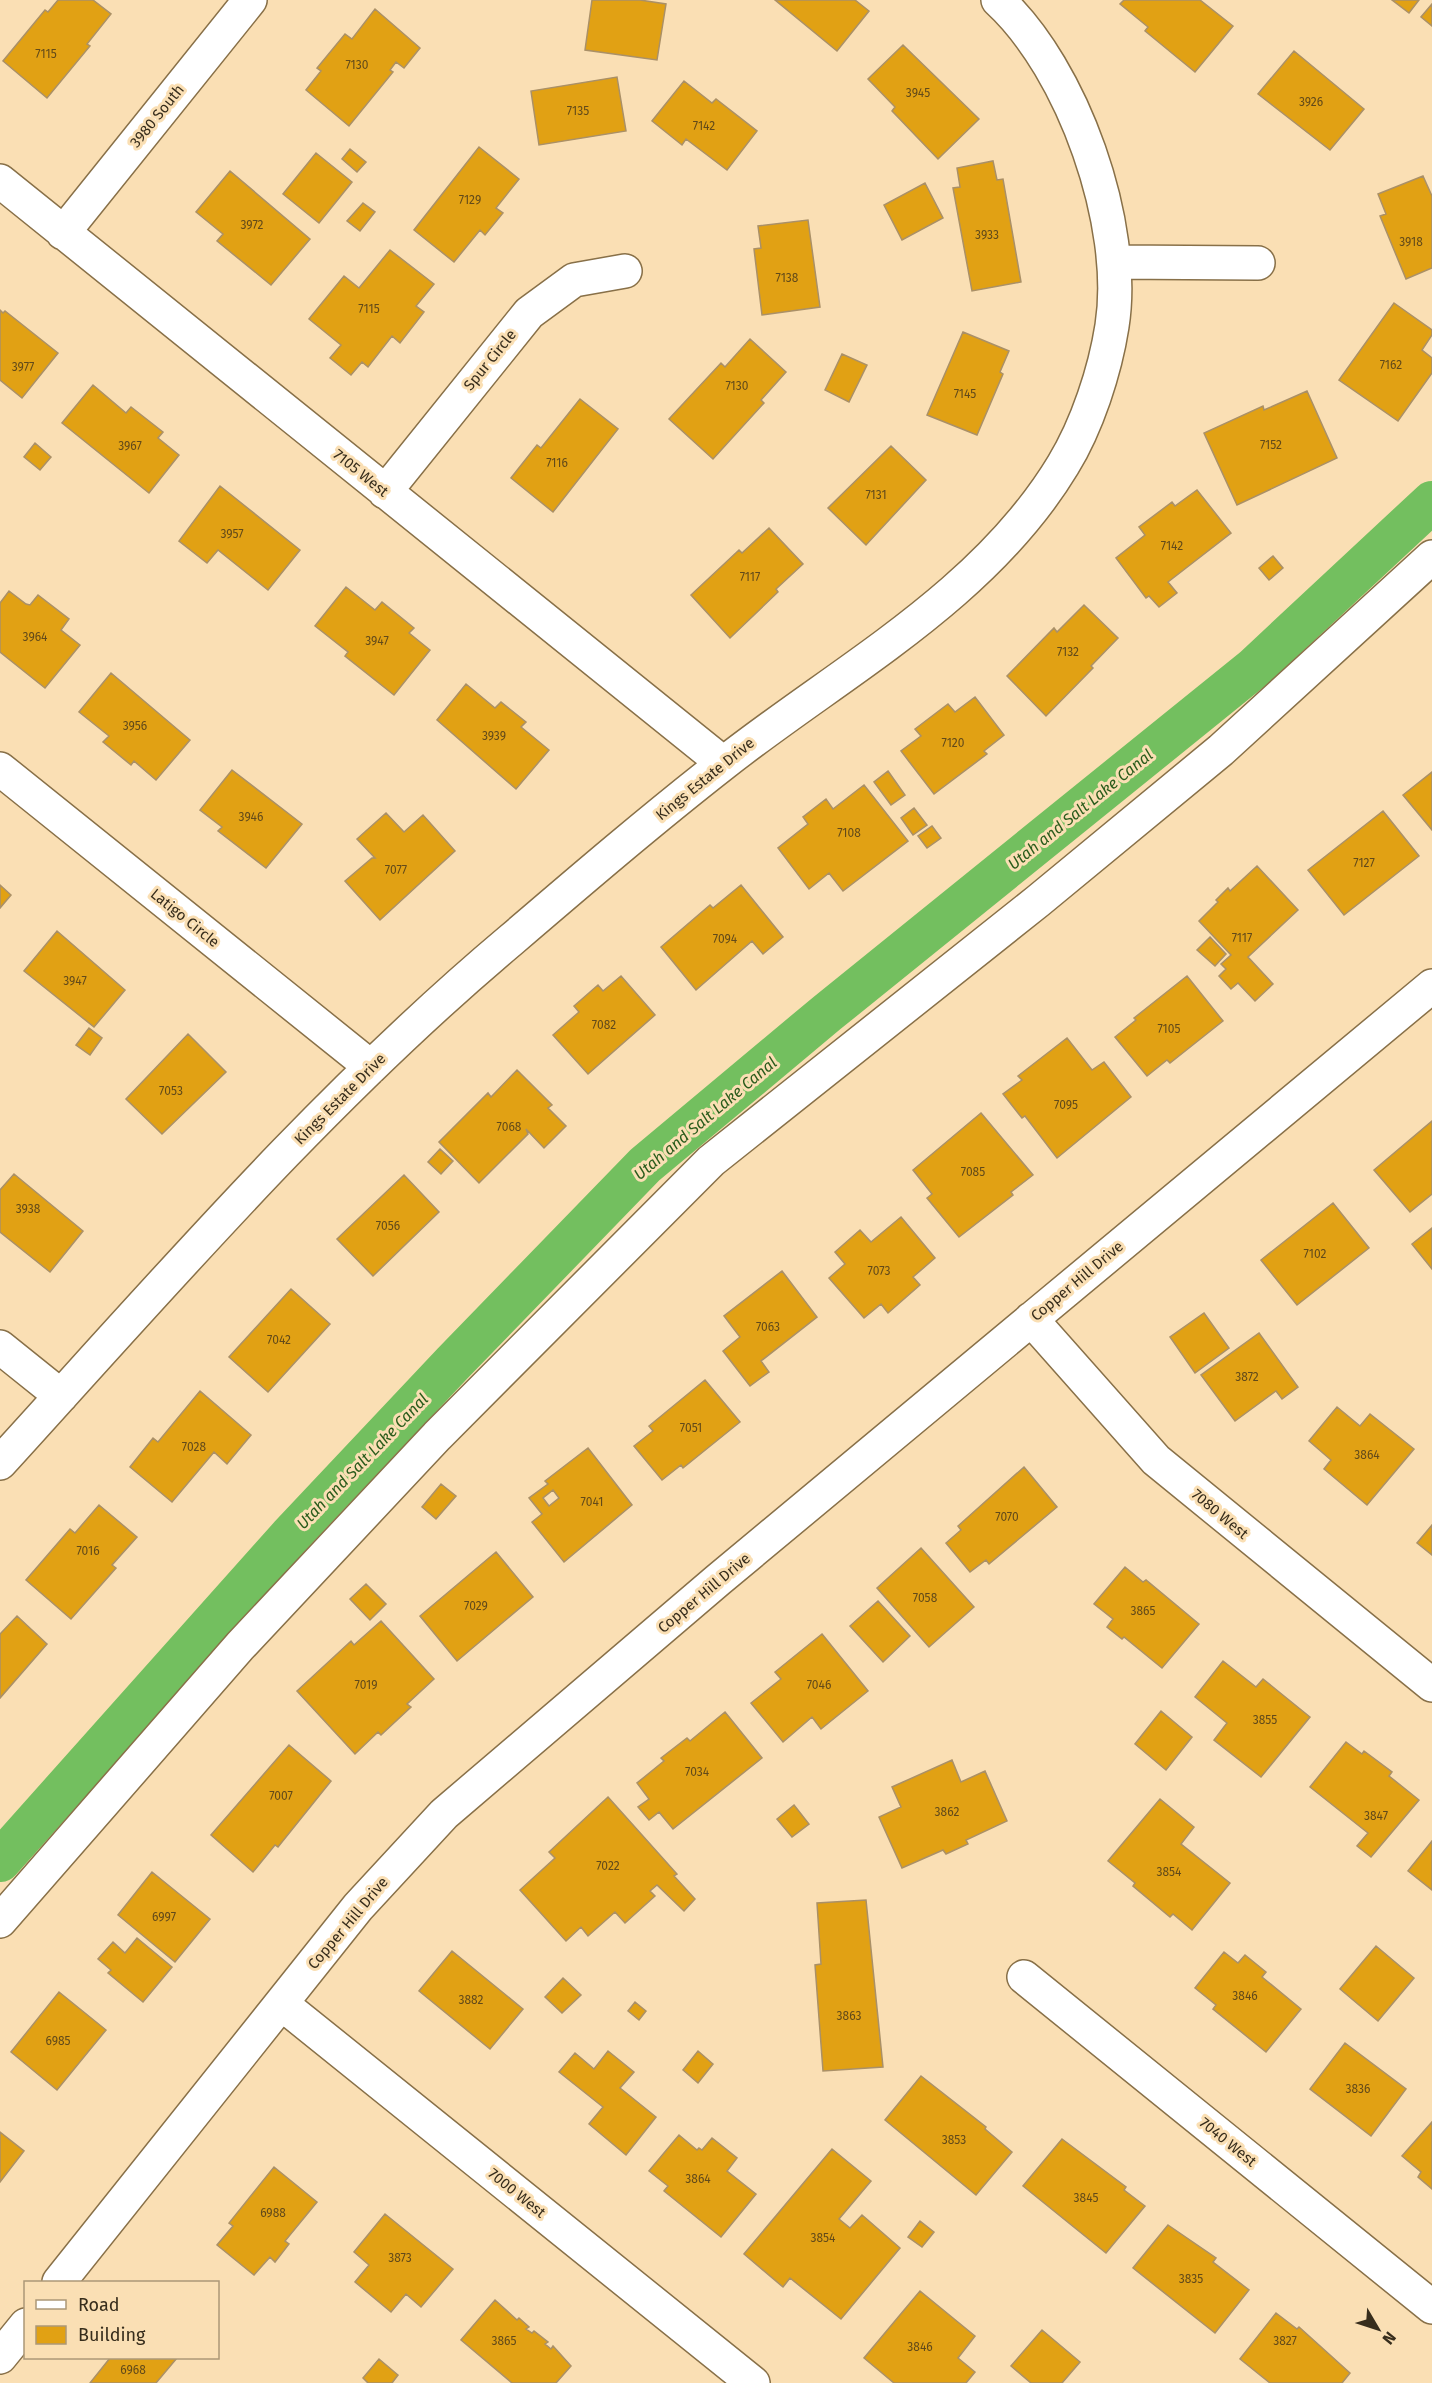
<svg xmlns="http://www.w3.org/2000/svg" width="1432" height="2383" viewBox="0 0 1432 2383" font-family="'Fira Sans',sans-serif">
  <style>
    .lines { fill: none; stroke-linecap: round; stroke-linejoin: round }
    .canal { stroke: #73bf5f; stroke-width: 42 }
    .building { fill: #e1a114; stroke: #aa9067; stroke-width: 1.5; fill-rule: evenodd }
    .minor-casing { stroke: #887048; stroke-width: 36 }
    .minor { stroke: #fff; stroke-width: 33 }
    .labels { text-anchor: middle; stroke-width: 6; stroke-linejoin: round; paint-order: stroke }
    .number-label { font-size: 12px; fill: #624a1a }
    .street-label { font-size: 15px; fill: #372d1c; stroke: #fadfb4 }
    .water-label { font-size: 16px; font-style: italic; fill: #2a5c1c; stroke: #fadfb4 }
  </style>
  <rect width="100%" height="100%" fill="#fadfb4"/>
  <g class="lines">
    <path class="canal" d="M0,1861L290,1536L453,1363L645,1165L827,1013L1254,668L1432,502"/>
  </g>
  <path class="building" d="M58,0H93L111,14L87,44L90,46L47,98L3,61L45,10L48,12Z
    M592,0H640L666,4L657,60L585,50Z
    M775,0H855L869,11L837,51Z
    M1124,0H1200L1233,26L1195,72L1145,31L1148,27L1120,4Z
    M1392,0H1419L1409,13Z
    M1432,4V26L1421,17Z
    M375,9L420,48L404,68L396,62L390,70L393,72L349,126L306,90L321,71L317,68L345,34L352,39Z
    M903,45L979,119L938,159L892,111L895,107L868,79Z
    M1294,51L1364,109L1330,150L1258,94Z
    M617,77L626,131L539,145L531,91Z
    M684,81L712,103L716,99L757,131L727,170L686,139L682,145L652,121Z
    M479,147L519,179L496,208L503,213L485,235L480,230L454,262L414,230Z
    M350,149L366,162L357,172L342,159Z
    M316,153L352,182L319,223L283,194Z
    M993,161L997,180L1003,179L1021,282L972,291L953,188L960,187L957,168Z
    M230,171L310,239L271,285L217,241L223,234L196,212Z
    M1423,176L1432,196V268L1406,279L1380,216L1386,214L1378,194Z
    M925,183L943,218L902,240L884,205Z
    M363,203L375,212L360,231L347,221Z
    M808,220L820,307L762,315L754,249L761,248L758,226Z
    M390,250L434,284L416,306L424,312L400,343L392,336L368,367L362,362L351,375L330,358L341,345L309,319L344,276L359,288Z
    M1394,303L1432,330V335L1422,350L1432,358V373L1398,421L1339,380Z
    M0,310L3,313L5,311L58,353L22,398L0,380Z
    M963,332L1009,351L1000,372L1003,374L977,435L927,415Z
    M750,339L786,372L761,400L764,403L713,459L669,419L721,363L725,367Z
    M842,354L867,365L849,402L825,390Z
    M93,385L126,413L131,407L163,432L158,438L179,455L149,493L62,423Z
    M1307,391L1337,458L1237,505L1204,433L1263,406L1264,410Z
    M580,399L618,429L553,512L511,478L537,445L541,448Z
    M35,443L51,457L40,470L24,457Z
    M891,446L926,480L866,545L828,508Z
    M220,486L300,550L268,590L218,550L207,563L179,541Z
    M1197,490L1231,533L1168,582L1177,593L1159,607L1149,596L1146,598L1116,558L1145,535L1139,527L1172,502L1175,506Z
    M769,528L803,564L776,589L778,592L730,638L691,595L739,550L742,553Z
    M1273,556L1283,568L1269,580L1259,568Z
    M346,587L375,610L382,602L414,628L409,633L430,650L394,695L345,656L348,652L315,626Z
    M9,591L26,604L30,605L38,595L69,619L61,630L80,645L45,688L0,652V603Z
    M1084,605L1118,638L1091,666L1093,668L1046,716L1007,676L1054,628L1057,632Z
    M111,673L190,740L156,780L134,761L131,765L103,742L109,736L79,712Z
    M466,684L495,708L501,702L526,722L521,727L549,750L516,789L437,720Z
    M975,697L1004,735L984,751L987,754L934,794L901,751L921,736L915,729L948,704L955,712Z
    M232,770L302,824L266,868L218,831L222,827L200,810Z
    M888,771L905,795L891,805L874,782Z
    M1432,772V830L1403,795Z
    M864,785L908,841L843,891L829,873L809,889L778,848L808,824L803,817L826,799L833,809Z
    M914,808L927,825L913,835L901,818Z
    M1383,811L1419,856L1344,915L1308,870Z
    M386,813L404,832L423,815L455,851L380,920L345,881L372,858H375L357,839Z
    M932,826L941,838L927,848L918,836Z
    M1257,866L1298,910L1248,957L1273,984L1255,1001L1238,983L1231,989L1219,976L1226,969L1221,964L1231,955L1199,921L1218,902L1216,900L1228,888L1230,891Z
    M0,885L11,895L0,908Z
    M741,885L783,937L763,954L752,941L696,990L661,947L710,905L713,908Z
    M57,931L125,990L94,1027L24,971Z
    M1210,937L1226,954L1215,966L1197,950Z
    M621,976L655,1015L588,1074L553,1035L579,1012L574,1006L598,985L603,991Z
    M1187,976L1223,1021L1170,1063L1167,1060L1147,1076L1115,1037L1136,1020L1134,1018Z
    M89,1028L102,1038L90,1055L76,1045Z
    M188,1034L226,1072L162,1134L126,1099Z
    M1067,1038L1092,1070L1104,1062L1131,1097L1057,1158L1025,1116L1022,1118L1003,1094L1022,1080L1018,1076Z
    M517,1070L552,1105L548,1108L566,1126L544,1148L526,1129L528,1134L479,1183L439,1142L488,1093L491,1097Z
    M981,1113L1033,1175L1011,1192L1013,1195L959,1237L927,1198L932,1194L913,1170Z
    M1432,1121V1194L1410,1212L1374,1170Z
    M440,1149L453,1161L441,1174L428,1162Z
    M14,1174L83,1231L50,1272L0,1232V1190Z
    M404,1175L439,1212L373,1276L337,1239Z
    M1333,1203L1369,1248L1297,1305L1261,1260Z
    M901,1217L935,1258L913,1277L920,1285L888,1313L881,1304L864,1318L829,1278L845,1264L835,1252L860,1230L871,1242Z
    M1432,1228V1269L1412,1244Z
    M782,1271L817,1317L761,1361L769,1372L750,1386L723,1351L740,1337L724,1316Z
    M291,1289L330,1324L268,1392L229,1357Z
    M1204,1313L1229,1348L1195,1373L1170,1337Z
    M1259,1333L1298,1387L1282,1399L1276,1391L1235,1421L1201,1375Z
    M705,1380L740,1422L683,1468L681,1465L662,1480L634,1446L653,1431L649,1426Z
    M200,1391L251,1435L227,1464L214,1452L172,1502L130,1467L153,1438L158,1442Z
    M1337,1407L1360,1426L1370,1414L1414,1449L1367,1505L1324,1469L1331,1460L1309,1441Z
    M588,1448L632,1505L564,1562L532,1522L542,1514L529,1498L548,1484L545,1481ZM553,1490L559,1498L549,1506L543,1498Z
    M1024,1467L1057,1507L989,1564L986,1560L970,1572L946,1543L961,1530L958,1526Z
    M441,1484L456,1496L436,1519L422,1507Z
    M99,1505L137,1537L112,1565L116,1568L71,1619L26,1580L70,1529L75,1533Z
    M1432,1525V1555L1417,1543Z
    M921,1548L974,1607L929,1647L877,1588Z
    M496,1552L533,1597L457,1661L420,1616Z
    M1125,1567L1143,1582L1146,1580L1199,1624L1162,1668L1124,1637L1122,1639L1107,1627L1113,1619L1094,1604Z
    M366,1584L386,1604L370,1620L350,1599Z
    M878,1601L910,1636L883,1662L850,1626Z
    M17,1616L47,1644L0,1698V1634Z
    M381,1621L434,1679L407,1704L411,1707L381,1735L378,1732L355,1754L297,1691L351,1641L354,1645Z
    M822,1634L868,1691L821,1729L812,1717L783,1742L751,1703L781,1679L775,1672Z
    M1223,1661L1256,1687L1263,1679L1310,1717L1261,1777L1214,1740L1227,1723L1195,1697Z
    M1161,1711L1192,1737L1166,1770L1135,1744Z
    M725,1712L762,1758L673,1829L659,1812L649,1820L638,1807L649,1799L637,1783L664,1761L661,1758L687,1738L690,1741Z
    M1346,1742L1362,1754L1364,1751L1392,1772L1389,1776L1419,1800L1371,1857L1357,1846L1368,1833L1310,1787Z
    M289,1745L331,1781L278,1847L275,1845L253,1872L211,1835Z
    M952,1760L961,1782L985,1771L1007,1821L966,1840L968,1844L946,1854L943,1850L902,1868L879,1817L901,1807L892,1787Z
    M608,1797L677,1874L674,1876L695,1899L684,1911L657,1885L650,1891L655,1896L625,1923L615,1912L588,1936L581,1927L566,1941L520,1890L555,1858L549,1852Z
    M1160,1799L1194,1827L1181,1844L1230,1883L1192,1930L1173,1914L1170,1917L1133,1886L1135,1883L1108,1861Z
    M794,1805L809,1824L792,1837L777,1819Z
    M1432,1841V1890L1408,1871Z
    M152,1872L210,1919L175,1962L118,1915Z
    M866,1900L883,2067L823,2071L815,1965L821,1964L817,1903Z
    M137,1938L172,1967L143,2002L108,1973L111,1970L98,1959L113,1942L125,1953Z
    M1376,1946L1414,1978L1378,2021L1340,1989Z
    M452,1951L523,2009L490,2049L419,1991Z
    M1224,1952L1238,1963L1245,1955L1266,1972L1262,1977L1301,2009L1266,2052L1213,2009L1216,2005L1195,1988Z
    M563,1978L581,1995L562,2013L545,1997Z
    M59,1992L106,2030L57,2090L11,2052Z
    M635,2002L646,2011L639,2020L628,2011Z
    M1345,2043L1406,2089L1371,2136L1310,2089Z
    M608,2051L634,2072L620,2088L656,2117L626,2155L589,2124L603,2107L559,2072L575,2053L594,2069Z
    M698,2051L713,2064L698,2083L683,2070Z
    M921,2076L986,2127L985,2129L1012,2152L976,2195L885,2120Z
    M1432,2122V2189L1418,2177L1421,2172L1402,2156Z
    M0,2132L24,2151L0,2182Z
    M679,2135L697,2150L699,2148L702,2150L712,2138L737,2158L727,2171L756,2194L721,2237L664,2191L668,2186L649,2171Z
    M1062,2139L1126,2187L1124,2190L1145,2206L1106,2253L1023,2186Z
    M832,2149L871,2181L839,2219L850,2228L862,2215L900,2248L841,2319L790,2278L783,2287L744,2254Z
    M274,2167L317,2202L285,2241L289,2244L275,2262L270,2257L254,2275L217,2245L233,2226L229,2223Z
    M385,2214L453,2269L421,2307L406,2294L391,2312L355,2282L369,2265L354,2252Z
    M920,2221L934,2232L922,2247L908,2237Z
    M1168,2225L1216,2258L1213,2262L1249,2290L1215,2333L1133,2268Z
    M920,2291L975,2336L958,2358L975,2372L966,2383H894L864,2358Z
    M495,2300L517,2320L519,2318L529,2327L526,2329L532,2333L534,2331L548,2342L545,2344L551,2349L553,2346L571,2366L556,2383H512L461,2340Z
    M1276,2313L1297,2329L1299,2327L1350,2373L1342,2383H1270L1240,2359Z
    M1042,2330L1080,2362L1062,2383H1031L1011,2366Z
    M110,2358H177L156,2383H90Z
    M379,2359L398,2375L392,2383H368L363,2378Z"/>
  <g class="lines">
    <defs>
      <path id="minor" d="M0,181L723,763
        M63,233L250,0
        M1115,262L1258,263
        M385,492L529,313L574,280L625,271
        M0,769L371,1067
        M1031,1319L1156,1460L1432,1685
        M0,1347L61,1396
        M0,1463C164,1283 324,1097 511,940C581,880 651,820 724,763C841,671 984,596 1063,465C1087,426 1105,371 1112,326C1128,225 1073,69 998,0
        M0,1921L240,1646L437,1436L711,1161L1038,901L1221,750L1432,557
        M1024,1977L1432,2307
        M282,2004L753,2383
        M59,2282L358,1907L444,1814L718,1580L1432,986
        M0,2357L26,2325"/>
    </defs>
    <use href="#minor" class="minor-casing"/>
    <use href="#minor" class="minor"/>
  </g>
  <g class="labels">
    <g class="number-label">
      <text x="46" y="58">7115</text>
      <text x="357" y="69">7130</text>
      <text x="918" y="97">3945</text>
      <text x="1311" y="106">3926</text>
      <text x="578" y="115">7135</text>
      <text x="704" y="130">7142</text>
      <text x="470" y="204">7129</text>
      <text x="252" y="229">3972</text>
      <text x="987" y="239">3933</text>
      <text x="1411" y="246">3918</text>
      <text x="787" y="282">7138</text>
      <text x="369" y="313">7115</text>
      <text x="1391" y="369">7162</text>
      <text x="23" y="371">3977</text>
      <text x="737" y="390">7130</text>
      <text x="965" y="398">7145</text>
      <text x="1271" y="449">7152</text>
      <text x="130" y="450">3967</text>
      <text x="557" y="467">7116</text>
      <text x="876" y="499">7131</text>
      <text x="232" y="538">3957</text>
      <text x="1172" y="550">7142</text>
      <text x="750" y="581">7117</text>
      <text x="35" y="641">3964</text>
      <text x="377" y="645">3947</text>
      <text x="1068" y="656">7132</text>
      <text x="135" y="730">3956</text>
      <text x="494" y="740">3939</text>
      <text x="953" y="747">7120</text>
      <text x="251" y="821">3946</text>
      <text x="849" y="837">7108</text>
      <text x="1364" y="867">7127</text>
      <text x="396" y="874">7077</text>
      <text x="1242" y="942">7117</text>
      <text x="725" y="943">7094</text>
      <text x="75" y="985">3947</text>
      <text x="604" y="1029">7082</text>
      <text x="1169" y="1033">7105</text>
      <text x="171" y="1095">7053</text>
      <text x="1066" y="1109">7095</text>
      <text x="509" y="1131">7068</text>
      <text x="973" y="1176">7085</text>
      <text x="28" y="1213">3938</text>
      <text x="388" y="1230">7056</text>
      <text x="1315" y="1258">7102</text>
      <text x="879" y="1275">7073</text>
      <text x="768" y="1331">7063</text>
      <text x="279" y="1344">7042</text>
      <text x="1247" y="1381">3872</text>
      <text x="691" y="1432">7051</text>
      <text x="194" y="1451">7028</text>
      <text x="1367" y="1459">3864</text>
      <text x="592" y="1506">7041</text>
      <text x="1007" y="1521">7070</text>
      <text x="88" y="1555">7016</text>
      <text x="925" y="1602">7058</text>
      <text x="476" y="1610">7029</text>
      <text x="1143" y="1615">3865</text>
      <text x="366" y="1689">7019</text>
      <text x="819" y="1689">7046</text>
      <text x="1265" y="1724">3855</text>
      <text x="697" y="1776">7034</text>
      <text x="281" y="1800">7007</text>
      <text x="947" y="1816">3862</text>
      <text x="1376" y="1820">3847</text>
      <text x="608" y="1870">7022</text>
      <text x="1169" y="1876">3854</text>
      <text x="164" y="1921">6997</text>
      <text x="1245" y="2000">3846</text>
      <text x="471" y="2004">3882</text>
      <text x="849" y="2020">3863</text>
      <text x="58" y="2045">6985</text>
      <text x="1358" y="2093">3836</text>
      <text x="954" y="2144">3853</text>
      <text x="698" y="2183">3864</text>
      <text x="1086" y="2202">3845</text>
      <text x="273" y="2217">6988</text>
      <text x="823" y="2242">3854</text>
      <text x="400" y="2262">3873</text>
      <text x="1191" y="2283">3835</text>
      <text x="504" y="2345">3865</text>
      <text x="1285" y="2345">3827</text>
      <text x="920" y="2351">3846</text>
      <text x="133" y="2374">6968</text>
    </g>
    <g class="street-label">
      <text transform="translate(157 116) rotate(-51)" y="5">3980 South</text>
      <text transform="translate(490 360) rotate(-51)" y="5">Spur Circle</text>
      <text transform="translate(361 473) rotate(39)" y="5">7105 West</text>
      <text transform="translate(705 779) rotate(-39)" y="5">Kings Estate Drive</text>
      <text transform="translate(185 918) rotate(39)" y="5">Latigo Circle</text>
      <text transform="translate(340 1099) rotate(-45)" y="5">Kings Estate Drive</text>
      <text transform="translate(1077 1281) rotate(-40)" y="5">Copper Hill Drive</text>
      <text transform="translate(1220 1514) rotate(40)" y="5">7080 West</text>
      <text transform="translate(704 1593) rotate(-40)" y="5">Copper Hill Drive</text>
      <text transform="translate(348 1923) rotate(-50)" y="5">Copper Hill Drive</text>
      <text transform="translate(1228 2142) rotate(39)" y="5">7040 West</text>
      <text transform="translate(517 2193) rotate(39)" y="5">7000 West</text>
    </g>
    <g class="water-label">
      <text transform="translate(1080 809) rotate(-39)" y="6">Utah and Salt Lake Canal</text>
      <text transform="translate(705 1118) rotate(-40)" y="6">Utah and Salt Lake Canal</text>
      <text transform="translate(362 1461) rotate(-46)" y="6">Utah and Salt Lake Canal</text>
    </g>
  </g>
  <rect x="24" y="2281" width="195" height="78" fill="#fadfb4" stroke="#ac9877" stroke-width="1.5"/>
  <rect x="36" y="2300" width="30" height="9" fill="#ffffff" stroke="#ac9877" stroke-width="1.5"/>
  <text x="78" y="2311" font-size="18" fill="#372d1c">Road</text>
  <rect x="36" y="2326" width="30" height="18" fill="#e1a114" stroke="#ac9877" stroke-width="1.5"/>
  <text x="78" y="2341" font-size="18" fill="#372d1c">Building</text>
  <g transform="translate(1378 2329) rotate(129)" stroke="#fadfb4" stroke-width="4.5" paint-order="stroke">
  <path d="M0-4.5L10 22L0 15L-10 22Z" fill="#372d1c"/>
  <text y="-9" font-size="16" font-weight="bold" text-anchor="middle" fill="#372d1c">N</text>
  </g>
</svg>
